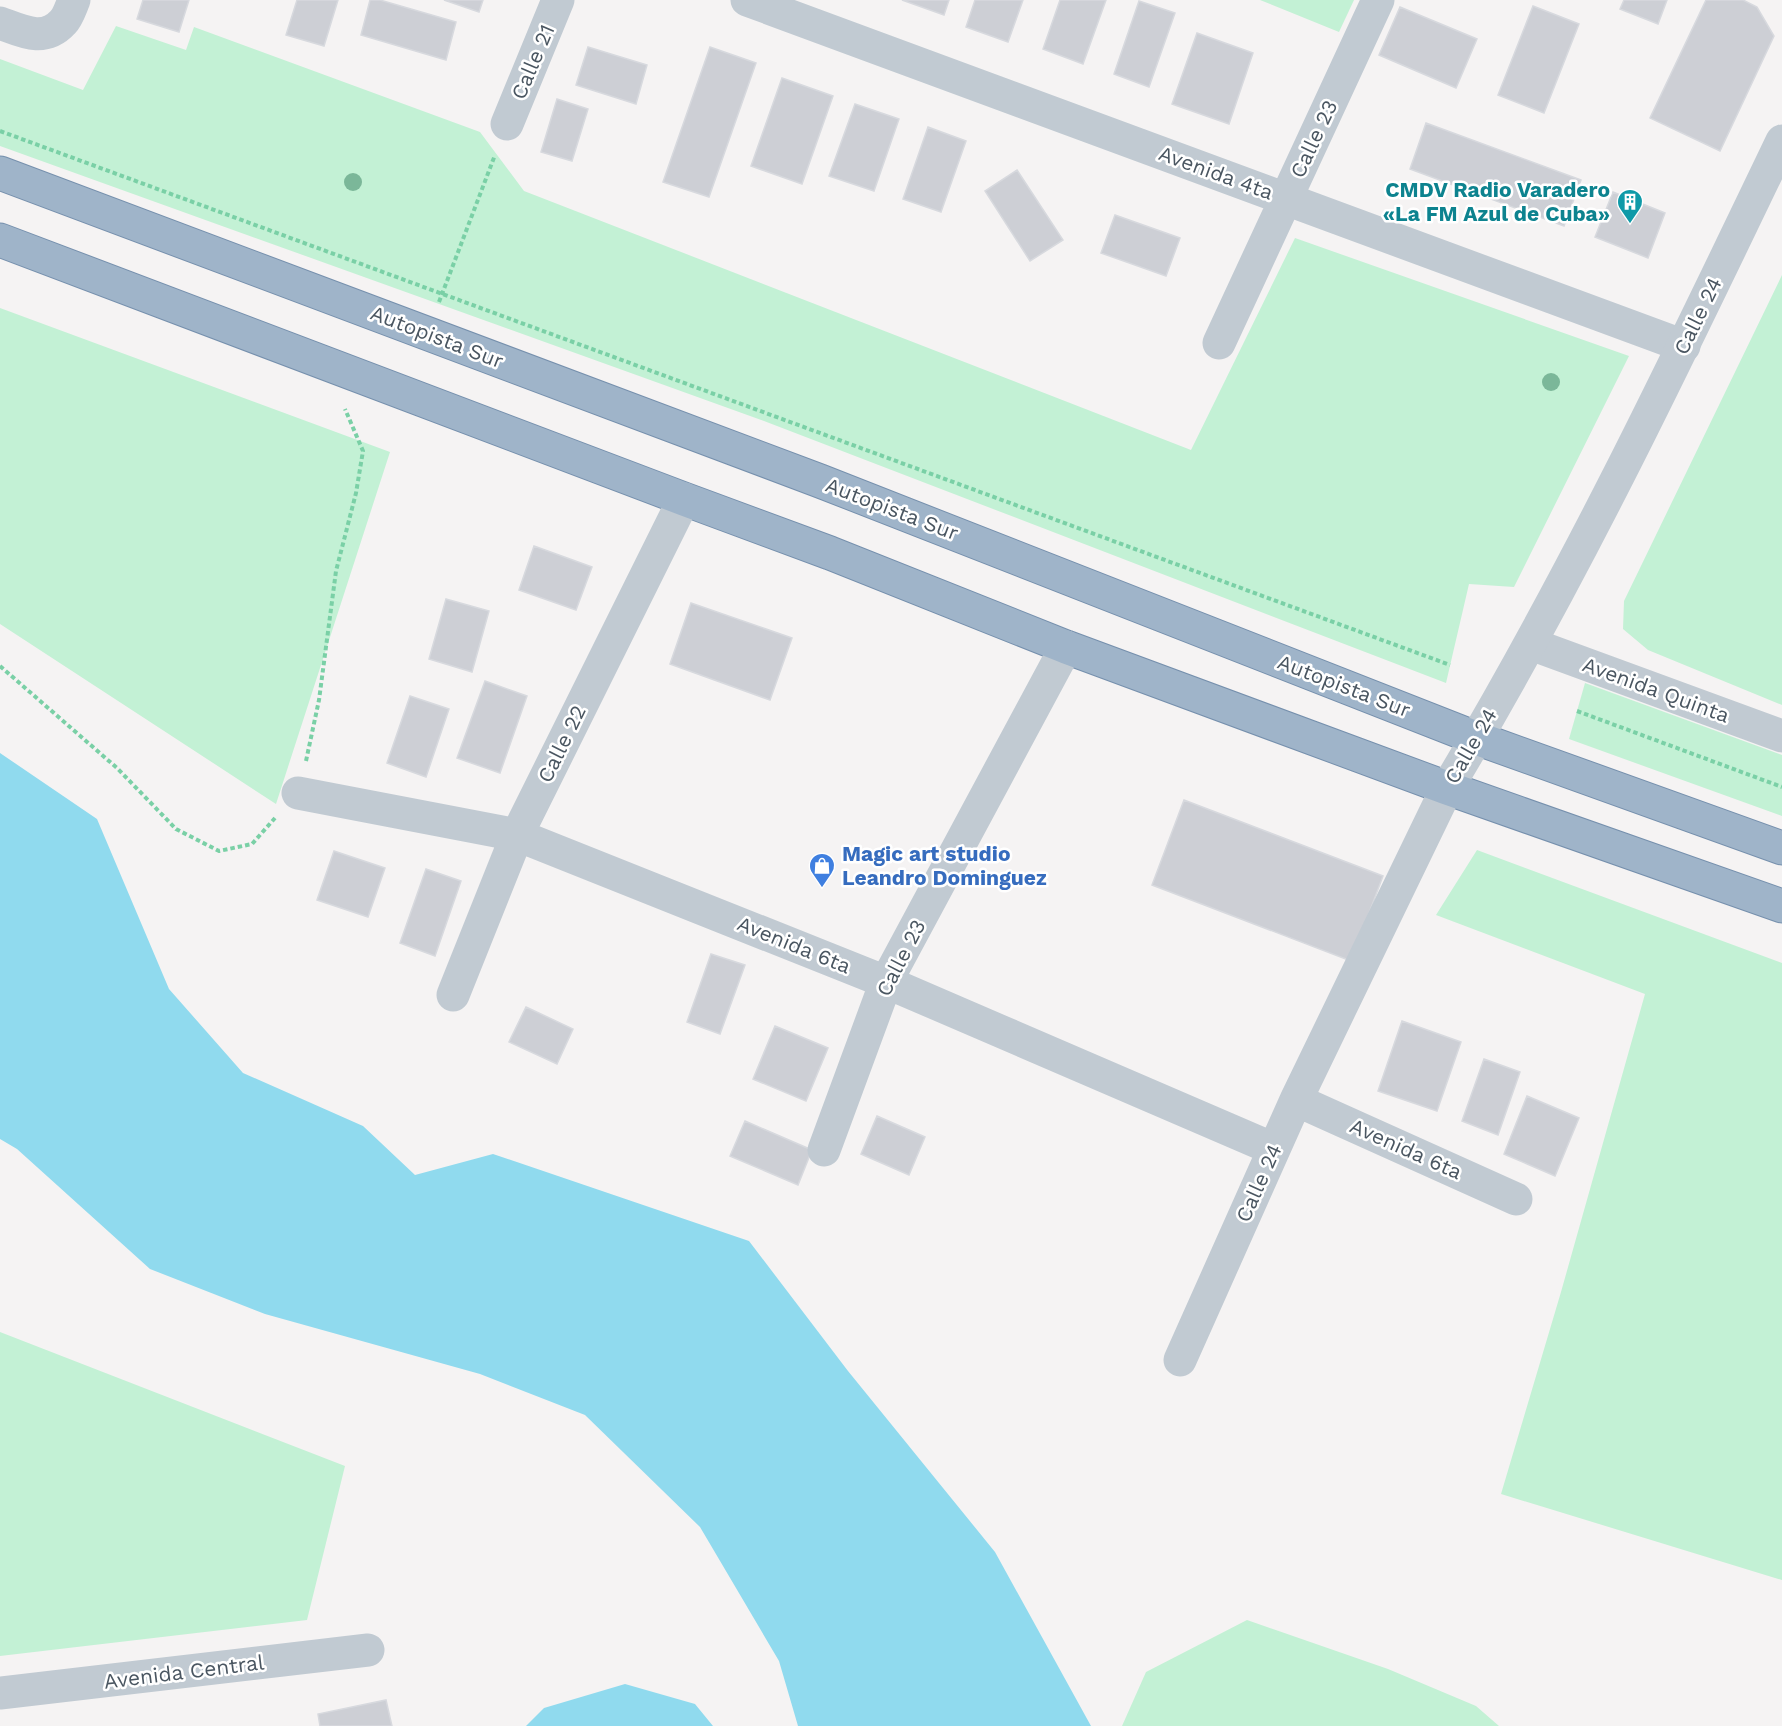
<svg xmlns="http://www.w3.org/2000/svg" width="1782" height="1726" viewBox="0 0 1782 1726" font-family="'Work Sans',sans-serif">
  <style>
    .green { fill: #c3f1d5 }
    .water { fill: #90daee }
    .building { fill: #cdcfd5; stroke: #d7d9de; stroke-width: 1.5 }
    .lines { fill: none; stroke-linecap: round; stroke-linejoin: round }
    .trunk-casing { stroke: #7690ad; stroke-width: 35 }
    .path { stroke: #7ad0a6; stroke-width: 4; stroke-dasharray: 4.5 3; stroke-linecap: butt }
    .minor { stroke: #c1cad2; stroke-width: 33 }
    .tertiary { stroke: #c1cad2; stroke-width: 33 }
    .trunk { stroke: #9fb4c9; stroke-width: 33 }
    .tree { fill: #7bb799 }
    .labels { text-anchor: middle; stroke-width: 5; stroke-linejoin: round; paint-order: stroke }
    .street-label { font-size: 21px; fill: #4a5661; stroke: #fff }
    .culture-label { font-size: 21px; font-weight: bold; fill: #0d838f; stroke: #fff; text-anchor: end }
    .shop-label { font-size: 21px; font-weight: bold; fill: #366cbe; stroke: #fff; text-anchor: start }
  </style>
  <rect width="100%" height="100%" fill="#f5f3f3"/>
  <path class="green" d="M1260,0H1354L1339,32Z
    M116,26L186,50L194,27L480,132L524,191L1191,450L1295,238L1629,356L1514,587L1469,584L1446,683L764,421L0,146V59L83,90Z
    M1782,275V705L1648,650L1623,629L1624,601Z
    M0,308L390,452L276,804L0,624Z
    M1585,683L1782,755V816L1569,739Z
    M1477,850L1782,963V1580L1501,1494L1561,1292L1645,994L1436,915Z
    M0,1332L345,1466L307,1620L0,1656Z
    M1247,1620L1388,1669L1476,1706L1499,1726H1122L1146,1672Z"/>
  <path class="water" d="M0,753L97,819L169,989L243,1073L363,1126L415,1175L493,1154L749,1241L848,1371L995,1552L1091,1726H798L779,1661L700,1527L585,1415L480,1374L265,1314L150,1269L17,1149L0,1139Z
    M625,1684L695,1704L713,1726H526L544,1708Z"/>
  <path class="building" d="M143,0H189L179,32L137,19Z
    M297,0H338L324,46L286,35Z
    M370,0H380L456,22L446,60L361,35Z
    M444,0H483L479,12Z
    M902,0H949L944,15Z
    M975,0H1023L1008,42L966,27Z
    M1060,0H1106L1083,64L1043,49Z
    M1624,0H1667L1658,24L1620,9Z
    M1706,0H1743L1757,7L1774,36L1720,151L1650,118Z
    M1139,1L1175,13L1149,87L1114,74Z
    M1533,6L1579,24L1544,113L1498,95Z
    M1400,7L1477,39L1456,88L1379,55Z
    M1197,33L1253,53L1229,124L1172,104Z
    M588,47L647,65L636,104L576,85Z
    M710,47L756,63L709,197L663,182Z
    M782,78L833,96L802,184L751,166Z
    M557,99L588,109L572,161L541,152Z
    M855,104L899,119L874,191L829,176Z
    M1426,123L1581,180L1564,226L1410,169Z
    M928,127L966,141L941,212L903,199Z
    M1017,170L1063,240L1030,261L985,191Z
    M1613,192L1665,213L1648,258L1595,237Z
    M1115,215L1180,238L1166,276L1101,253Z
    M534,546L592,567L576,610L519,590Z
    M446,599L489,611L472,672L429,659Z
    M691,603L792,638L770,700L670,664Z
    M485,681L527,696L500,773L457,758Z
    M410,696L449,709L426,777L387,763Z
    M1184,800L1383,876L1351,961L1152,885Z
    M334,851L385,868L368,917L317,900Z
    M426,869L461,881L435,956L400,943Z
    M711,954L745,965L720,1034L687,1022Z
    M526,1007L573,1029L557,1064L509,1042Z
    M1402,1021L1461,1042L1437,1111L1378,1091Z
    M775,1026L828,1048L806,1101L753,1079Z
    M1484,1059L1520,1072L1498,1135L1462,1121Z
    M1527,1096L1579,1118L1555,1176L1504,1154Z
    M877,1116L925,1137L909,1175L861,1154Z
    M745,1121L812,1150L798,1185L730,1156Z
    M386,1700L392,1726H320L318,1714Z"/>
  <g class="lines">
    <defs>
      <path id="trunk" d="M0,173L820,481L1476,738L1782,848
        M0,240L684,499L830,553L1066,647L1447,788L1782,906"/>
    </defs>
    <use href="#trunk" class="trunk-casing"/>
    <path class="path" d="M0,131L1450,665
      M439,302L495,155
      M0,666L117,768L176,829L219,851L252,844L275,818
      M1577,711L1782,787
      M306,761L319,700L336,571L356,493L363,451L345,409"/>
    <path class="minor" d="M747,0L1684,346
      M0,23C22,31 44,43 63,22C68,17 71,7 74,0
      M507,124L558,0
      M1219,343L1378,0
      M1531,644L1782,736
      M298,793L517,835L886,982L1274,1149
      M453,995L517,835L684,499
      M1296,1100L1516,1199
      M824,1150L886,982L1066,647
      M1180,1360L1296,1100L1447,788
      M0,1693L368,1650"/>
    <path class="tertiary" d="M1447,788C1572,580 1677,360 1782,141"/>
    <use href="#trunk" class="trunk"/>
  </g>
  <g class="tree">
    <circle cx="353" cy="182" r="9"/>
    <circle cx="1551" cy="382" r="9"/>
  </g>
  <defs>
    <symbol id="building-pin" viewBox="-11 -11 22 30"><path d="M0 17L-7.5 6A9.5 9.5 0 1 1 7.5 6Z" fill="#0f9aa8" stroke="#fff"/><path d="M-4-6H4V6H1V3H-1V6H-4ZM-2.5-4.3h1.7v1.8h-1.7ZM.8-4.3h1.7v1.8H.8ZM-2.5-1h1.7V.8h-1.7ZM.8-1h1.7V.8H.8Z" fill="#fff"/></symbol>
    <symbol id="shop-pin" viewBox="-11 -11 22 30"><path d="M0 17L-7.5 6A9.5 9.5 0 1 1 7.5 6Z" fill="#3f7fe0" stroke="#fff"/><path d="M-5-2.5h2.3a2.7 3.5 0 0 1 5.4 0H5L5.5 6h-11ZM-1.5-2.5h3a1.5 2.3 0 0 0-3 0Z" fill="#fff"/></symbol>
  </defs>
  <g fill-rule="evenodd">
    <use href="#building-pin" x="1615" y="187" width="30" height="40"/>
    <use href="#shop-pin" x="807" y="851" width="30" height="40"/>
  </g>
  <g class="labels">
    <g class="street-label">
      <text transform="translate(533 62) rotate(-67)" y="7">Calle 21</text>
      <text transform="translate(1314 139) rotate(-65)" y="7">Calle 23</text>
      <text transform="translate(1216 173) rotate(20)" y="7">Avenida 4ta</text>
      <text transform="translate(1698 316) rotate(-64)" y="7">Calle 24</text>
      <text transform="translate(437 337) rotate(21)" y="7">Autopista Sur</text>
      <text transform="translate(892 509) rotate(21)" y="7">Autopista Sur</text>
      <text transform="translate(1344 686) rotate(21)" y="7">Autopista Sur</text>
      <text transform="translate(1656 690) rotate(20)" y="7">Avenida Quinta</text>
      <text transform="translate(562 744) rotate(-64)" y="7">Calle 22</text>
      <text transform="translate(1471 746) rotate(-60)" y="7">Calle 24</text>
      <text transform="translate(794 945) rotate(22)" y="7">Avenida 6ta</text>
      <text transform="translate(901 958) rotate(-63)" y="7">Calle 23</text>
      <text transform="translate(1406 1149) rotate(24)" y="7">Avenida 6ta</text>
      <text transform="translate(1259 1183) rotate(-66)" y="7">Calle 24</text>
      <text transform="translate(184 1672) rotate(-7)" y="7">Avenida Central</text>
    </g>
    <g class="culture-label">
      <text x="1610" y="197">CMDV Radio Varadero<tspan x="1610" dy="24">«La FM Azul de Cuba»</tspan></text>
    </g>
    <g class="shop-label">
      <text x="842" y="861">Magic art studio<tspan x="842" dy="24">Leandro Dominguez</tspan></text>
    </g>
  </g>
</svg>
